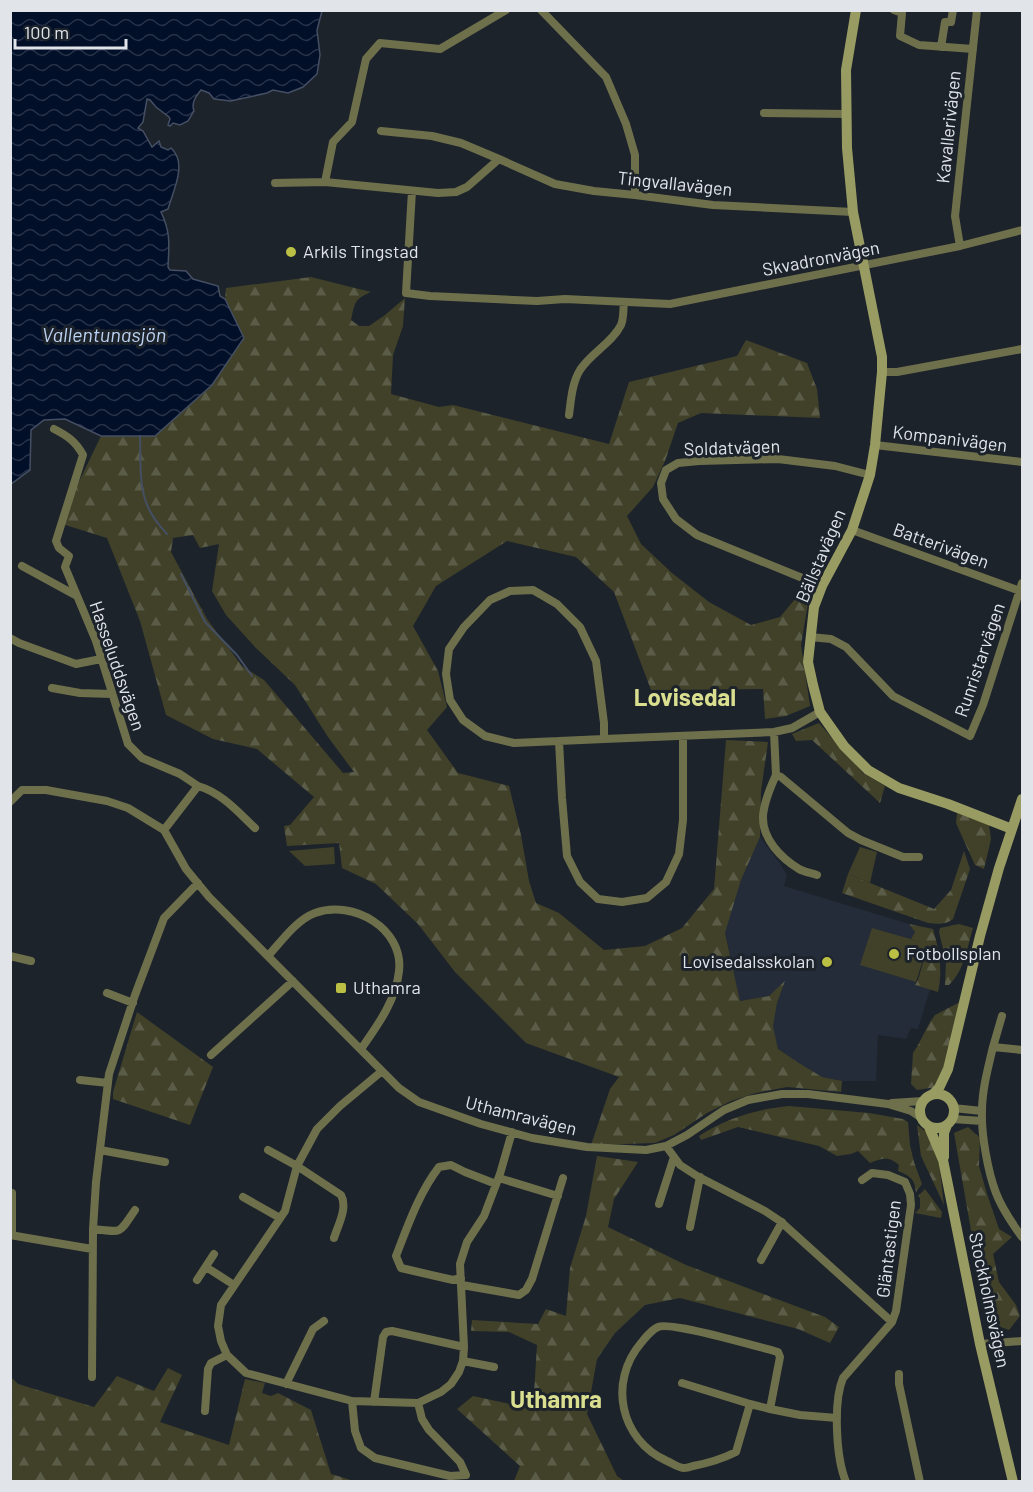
<svg xmlns="http://www.w3.org/2000/svg" width="1033" height="1492" viewBox="0 0 1033 1492" font-family="Barlow,sans-serif">
  <style>
    .built { fill: #242c39 }
    .forest { fill: url(#forest-firs); fill-rule: evenodd }
    .green { fill: #404128 }
    .water { fill: url(#water-waves); stroke: #454f63; stroke-width: 1.5 }
    .lines { fill: none; stroke-linecap: round; stroke-linejoin: round }
    .stream { stroke: #454f63; stroke-width: 2 }
    .street { stroke: #6e704c; stroke-width: 8 }
    .secondary { stroke: #999c62; stroke-width: 10 }
    .poi-dot { fill: #bbc044; stroke: #1d232b; stroke-width: 2 }
    .labels { text-anchor: middle; stroke-width: 6; stroke-linejoin: round; paint-order: stroke }
    .street-label { font-size: 18px; fill: #e1e5ea; stroke: #1d232b }
    .poi-label { font-size: 18px; fill: #e1e5ea; stroke: #1d232b; text-anchor: start }
    .water-label { font-size: 20px; font-style: italic; fill: #bdd3f4; stroke: #1d232b }
    .district-label { font-size: 24px; font-weight: bold; fill: #dadf90; stroke: #1d232b }
  </style>
  <defs>
    <pattern id="forest-firs" width="22" height="20" patternUnits="userSpaceOnUse" patternTransform="scale(1.5)"><rect width="22" height="20" fill="#404128"/><path d="M5 1l3.5 6h-7zM16 11l3.5 6h-7z" fill="#5b5c47"/></pattern>
    <pattern id="water-waves" width="16" height="10" patternUnits="userSpaceOnUse" patternTransform="scale(1.5)"><rect width="16" height="10" fill="#020f29"/><path d="M0 5q4-4 8 0t8 0" fill="none" stroke="#273248"/></pattern>
  </defs>
  <rect width="100%" height="100%" fill="#1d232b"/>
  <path class="built" d="M760,837L781,865L787,875L784,886L909,924L915,932L911,939L928,944L915,984L930,989L918,1029L911,1028L906,1039L878,1035L876,1081H842L822,1077L799,1063L778,1049L773,1026L777,1003L784,983L769,996L740,1001L725,932L741,880Z"/>
  <path class="forest" d="M311,277L371,292C354,299 355,303 351,320L359,326H369L385,315L405,298L403,326L393,355L391,394L439,407L453,405L609,444L629,382L737,356L746,340L807,363L817,389L820,418L701,413L678,423L665,461L653,487L627,516L641,544L672,573L709,602L751,625L780,617L806,586L810,591L801,645L810,706L786,716L765,719L763,689L651,690L614,592L576,557L507,541L436,586L413,626L438,671L447,707L427,730L458,773L509,786L521,835L529,881L536,903L559,913L604,950L645,946L682,928L714,889L726,740L768,742L761,791L760,837L741,880L725,933L740,1001L769,996L785,981L777,1003L773,1026L778,1049L799,1063L822,1077L842,1081L841,1092L787,1087L756,1093L731,1101L707,1113L674,1135L655,1143L591,1145L610,1089L619,1077L526,1043L455,972L418,924L376,884L342,868L339,843L287,846L284,826L290,825L314,797L257,749L213,739L166,715L140,621L107,538L59,523L101,436H155L244,337L225,299L226,288ZM193,535L200,548L219,544L212,591L226,615L256,648L295,685L328,737L354,772L343,773L264,680L242,666L207,619L171,552L173,538Z
    M819,723L863,773L885,786L880,803L812,740L796,741L792,734Z
    M957,813L989,825L991,839L984,869L975,865L956,823Z
    M964,851L970,869L953,919C946,925 936,924 928,923L842,893L848,874L934,909L951,890Z
    M909,924L933,929C939,949 943,972 938,992L915,985L918,980L928,945L911,939L915,932Z
    M959,924L973,928C967,948 964,971 949,985H945L946,961L939,932L940,928Z
    M960,1002L940,1081L937,1087L917,1090L911,1084L913,1053L918,1045L930,1022L935,1015Z
    M137,1012L213,1067L190,1125L113,1099V1092Z
    M789,1106L869,1113L903,1119L908,1122L910,1145L914,1162L922,1184L916,1192C915,1179 910,1176 898,1171L899,1165C889,1156 882,1158 870,1163L858,1151L851,1154L837,1156L819,1146L738,1127L701,1140L699,1136C726,1118 757,1109 789,1106Z
    M917,1125C922,1129 928,1132 931,1138C939,1152 942,1188 944,1205L921,1156Z
    M968,1127L980,1138L979,1166L987,1194L999,1229L1012,1237L993,1254L999,1282L1016,1305L1020,1316L1009,1330L987,1322L954,1133Z
    M597,1156L638,1162L614,1199L608,1227L686,1265L825,1317L839,1327L830,1343L798,1329L680,1298L645,1305L615,1333L597,1359L587,1414L617,1476L624,1481H514L520,1466L457,1409L473,1396L533,1409L537,1345L509,1332L471,1331L472,1320L538,1324L546,1309L566,1316L570,1268L586,1216Z
    M925,1189L942,1212L941,1218L915,1213L920,1208V1198L918,1196Z
    M168,1368L182,1375L160,1422L229,1445L245,1379L265,1383L262,1393L271,1396L278,1393L311,1410L331,1474L354,1481H11V1377L18,1384L94,1407L117,1376L154,1391Z"/>
  <path class="green" d="M334,847L335,864L305,866L289,851Z
    M860,847L877,852L870,883L848,874Z
    M872,928L928,944L916,982L860,965Z"/>
  <path class="water" d="M11,10L322,11L317,30L320,55L317,74L303,87L288,93L273,90L267,93L231,101L214,99L209,93L201,90C196,96 191,103 194,111L188,121L180,125L173,123L170,126L168,125L170,119L169,117L156,107L150,100L147,99L143,122L138,128L143,131L152,147L159,141L161,147L168,150L171,148C188,163 173,191 168,209L161,212C171,233 169,245 168,267L170,270L186,271L193,279L218,286L220,296L225,299L244,338L212,385L155,436H101L65,419L44,420L31,430L30,470L11,484Z"/>
  <g class="lines">
    <path class="stream" d="M140,436C141,460 138,490 150,511C154,520 161,527 167,534
      M181,574L205,622L237,655L252,676"/>
    <path class="street" d="M541,10L606,77L626,124L635,155V195
      M894,10L902,13L900,36L919,45L973,49
      M941,47L945,22H951L953,10
      M764,113L847,114
      M381,131L432,136L461,143L499,159L555,184L594,191L635,195L713,205L853,212
      M325,182L333,142L352,122L366,59L380,43L440,49L506,10
      M275,183L325,182L438,193L456,192L467,187L499,159
      M412,191L406,293L430,296L537,301L565,299L670,304L960,246L1022,230
      M960,246L955,216L977,10
      M882,372H897L1022,349
      M569,415C571,400 572,383 580,370C591,353 612,343 621,325C624,318 623,310 624,302
      M54,429C68,436 76,442 83,455L56,541L59,548L69,556L65,567L96,641L128,744L142,758L180,774L198,786L164,830
      M875,445L1022,462
      M852,530L1020,591
      M22,566L77,596
      M822,586L697,535L676,519L663,499L661,483L666,470L678,463L699,461L778,459L835,466L870,475
      M810,637L831,639L846,647L893,696L970,736L983,705L1022,583
      M10,638L19,643L76,664L101,659
      M52,688L80,693L112,694
      M774,732L776,775L781,777L848,833L861,840L903,857H919
      M604,739V723L596,661L580,627L557,604L533,590L510,591L490,600L464,627L449,649L446,674L450,700L463,720L485,736L514,743L604,739L774,732L792,728L820,712
      M559,741L562,798L567,856L580,882L598,899L622,902L647,898L666,882L679,854L683,820V736
      M776,775C770,788 764,802 763,816C762,839 781,858 799,869C804,872 811,873 817,875
      M198,786C222,793 238,812 255,828
      M10,802L22,790H46L107,801L128,808L164,830L186,869L209,897L399,1088L419,1102L481,1124L532,1138L587,1147L646,1150L666,1146L687,1135L724,1110L748,1100L782,1094H808L888,1104L911,1111L920,1117
      M10,956L31,961
      M268,956C281,942 296,920 315,913C353,899 404,929 399,971C396,1001 377,1026 361,1049
      M107,993L133,1003
      M1002,1016L993,1047L1022,1050
      M993,1047C988,1068 982,1090 982,1111C981,1134 988,1172 996,1193C1001,1206 1014,1226 1022,1237
      M211,1055L293,981
      M382,1071L340,1106L317,1129L297,1166L285,1211L221,1305L218,1326L221,1341L227,1355L246,1373L352,1401L418,1403L441,1392L451,1384L459,1372L463,1361L464,1347L460,1264L467,1242L484,1216L500,1174L512,1132
      M80,1080L108,1083
      M892,1103L923,1101
      M953,1108L982,1111
      M952,1119L982,1121
      M666,1146L680,1165L697,1176L765,1211L780,1221L892,1322
      M100,1150L165,1162
      M268,1150L297,1166L341,1195C348,1208 338,1225 334,1238
      M499,1178L558,1196
      M12,1193V1235
      M243,1197L280,1218
      M659,1204L674,1157
      M690,1227L700,1177
      M93,1229C123,1232 118,1235 135,1210
      M10,1235L92,1249
      M761,1260L782,1222
      M206,1267L234,1285
      M461,1278L453,1280L401,1268L396,1256C408,1225 419,1193 439,1167L451,1165L465,1172L496,1184
      M197,1280L214,1254
      M462,1285L519,1295L526,1290L532,1279L563,1178
      M980,1344L1022,1341
      M463,1361L494,1367
      M899,1374V1384L920,1482
      M92,1377L93,1229L96,1182L109,1074L135,995L164,918L198,883
      M682,1383L750,1404L736,1452C722,1459 709,1463 693,1466C690,1467 687,1468 684,1468C679,1468 672,1463 667,1461C620,1440 608,1382 641,1343C646,1337 651,1330 658,1327C670,1321 759,1347 778,1352L780,1357L770,1409L750,1404
      M286,1384L313,1329L324,1321
      M352,1401L355,1431L361,1448L375,1458L450,1476L466,1475L460,1462L429,1430L422,1419L418,1403
      M374,1402L383,1337L386,1332L392,1331L464,1347
      M770,1409L800,1415L837,1418
      M205,1411L208,1369L211,1363L227,1355
      M846,1482C836,1458 833,1402 843,1378L892,1322L896,1311L911,1205L910,1194L905,1182L888,1175L872,1173L862,1180"/>
    <path class="secondary" d="M856,10L846,70L847,148L853,212L882,357V372L875,445L870,475L852,530L822,586L814,607L808,662L813,685L820,712L844,746L868,770L899,788L948,804L1012,829
      M920 1111a17 17 0 1 1 34 0a17 17 0 1 1-34 0Z
      M932,1095L939,1088L948,1069L980,936L999,868L1022,799
      M929,1127L943,1160L980,1344L1013,1482
      M944,1157V1133L947,1125"/>
  </g>
  <g class="poi-dot">
    <circle cx="291" cy="252" r="6"/>
    <circle cx="894" cy="954" r="6"/>
    <circle cx="827" cy="962" r="6"/>
    <rect x="335" y="982" width="12" height="12" rx="3"/>
  </g>
  <g class="labels">
    <g class="street-label">
      <text transform="translate(949 127) rotate(-84)" y="6">Kavallerivägen</text>
      <text transform="translate(675 184) rotate(6)" y="6">Tingvallavägen</text>
      <text transform="translate(821 259) rotate(-11)" y="6">Skvadronvägen</text>
      <text transform="translate(950 439) rotate(7)" y="6">Kompanivägen</text>
      <text transform="translate(732 448) rotate(-2)" y="6">Soldatvägen</text>
      <text transform="translate(941 546) rotate(20)" y="6">Batterivägen</text>
      <text transform="translate(821 556) rotate(-67)" y="6">Bällstavägen</text>
      <text transform="translate(980 660) rotate(-71)" y="6">Runristarvägen</text>
      <text transform="translate(117 666) rotate(71)" y="6">Hasseluddsvägen</text>
      <text transform="translate(521 1116) rotate(14)" y="6">Uthamravägen</text>
      <text transform="translate(889 1249) rotate(-83)" y="6">Gläntastigen</text>
      <text transform="translate(989 1300) rotate(78)" y="6">Stockholmsvägen</text>
    </g>
    <g class="poi-label">
      <text x="303" y="258">Arkils Tingstad</text>
      <text x="906" y="960">Fotbollsplan</text>
      <text x="815" y="968" text-anchor="end">Lovisedalsskolan</text>
      <text x="353" y="994">Uthamra</text>
    </g>
    <g class="water-label">
      <text x="104" y="342">Vallentunasjön</text>
    </g>
    <g class="district-label">
      <text x="685" y="706">Lovisedal</text>
      <text x="556" y="1408">Uthamra</text>
    </g>
  </g>
  <rect width="1033" height="1492" fill="none" stroke="#e1e5ea" stroke-width="24"/>
  <path d="M15 39v9h111v-9" fill="none" stroke="#e1e5ea" stroke-width="3"/>
  <text x="24" y="39" font-size="18" fill="#e1e5ea" stroke="#1d232b" stroke-width="4.5" paint-order="stroke">100 m</text>
</svg>
